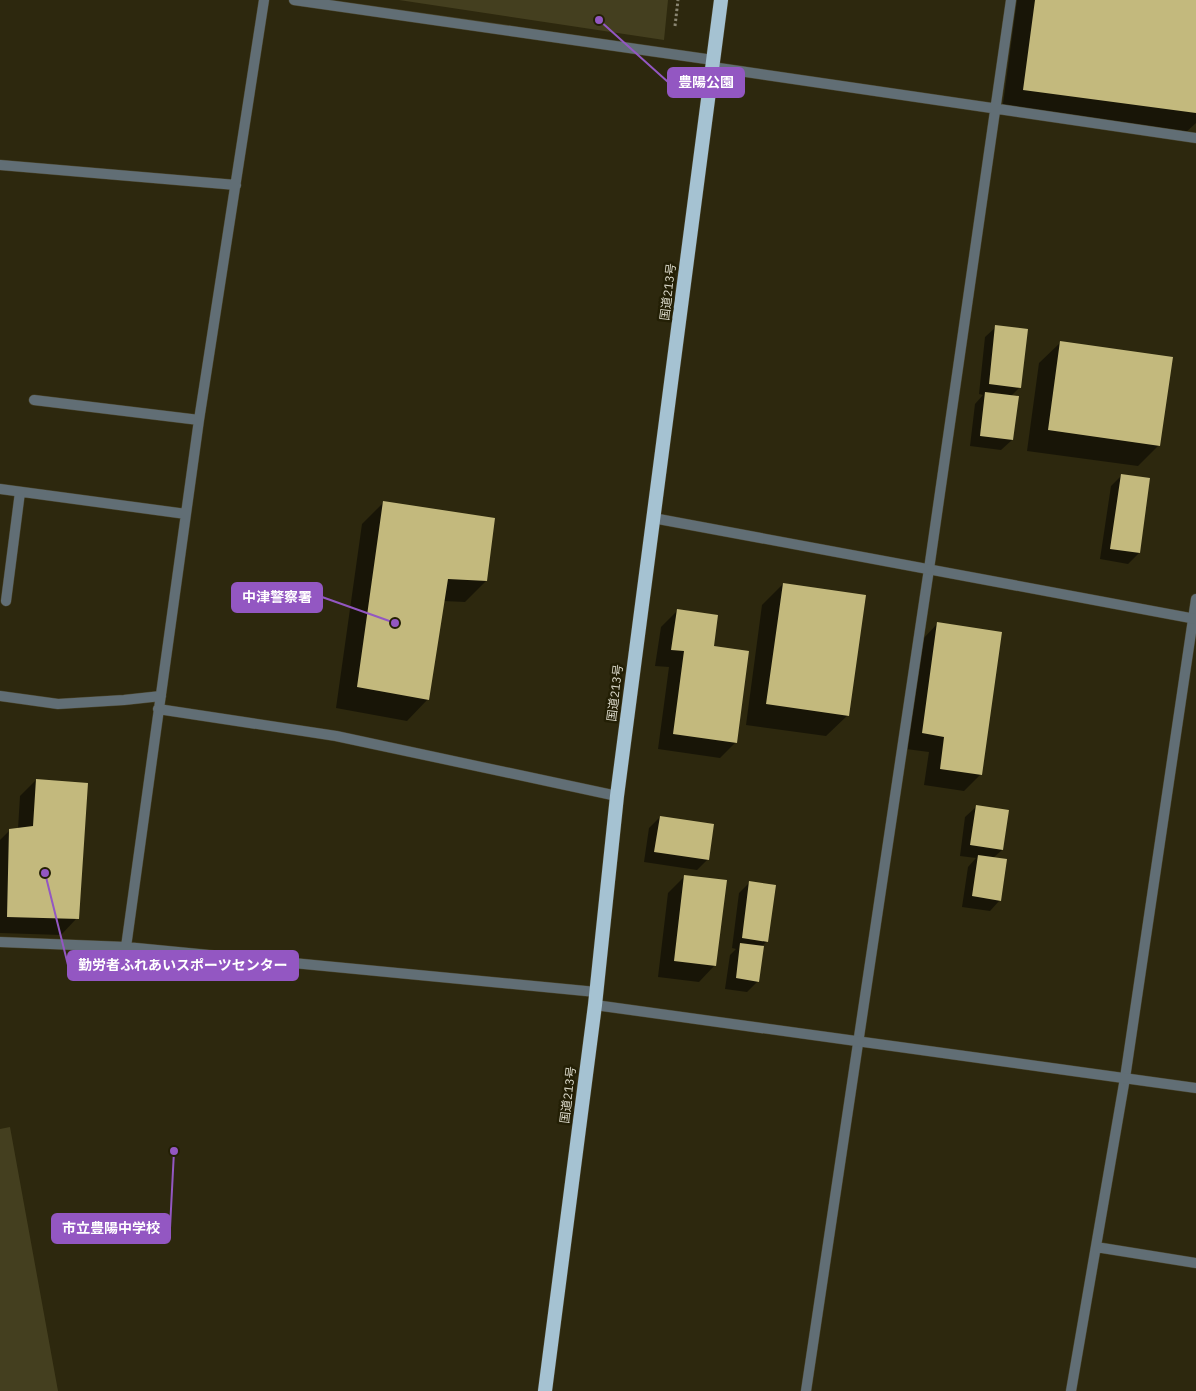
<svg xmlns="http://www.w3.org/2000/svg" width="1196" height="1391" viewBox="0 0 1196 1391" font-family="'IBM Plex Sans','Noto Sans JP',sans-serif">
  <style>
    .green { fill: #443f1f }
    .shadow { fill: #0007 }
    .building { fill: #c3b97d }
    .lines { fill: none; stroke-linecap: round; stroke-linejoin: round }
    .minor-casing { stroke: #49442c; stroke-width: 11 }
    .tertiary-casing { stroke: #49442c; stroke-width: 11 }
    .trunk-casing { stroke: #49442c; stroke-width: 15 }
    .path { stroke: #8a8672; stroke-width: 3; stroke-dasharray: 2.5 2.5; stroke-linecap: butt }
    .minor { stroke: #616e75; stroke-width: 10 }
    .tertiary { stroke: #616e75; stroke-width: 10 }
    .trunk { stroke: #a5c2d2; stroke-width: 14 }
    .labels { text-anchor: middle; stroke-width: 5; stroke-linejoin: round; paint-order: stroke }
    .street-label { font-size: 12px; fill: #dad8c9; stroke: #231f05 }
    .leader { fill: none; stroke: #9357c2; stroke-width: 2 }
    .callout-dot { fill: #9357c2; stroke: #231f05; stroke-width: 2 }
    .callout { fill: #9357c2; stroke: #9357c2; stroke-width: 2 }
    .callout-label { font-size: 14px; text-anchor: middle; font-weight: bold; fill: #fff }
  </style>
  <rect width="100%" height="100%" fill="#2d280e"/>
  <path class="green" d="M399,0H668L664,40Z
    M10,1127L58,1391H0V1129Z"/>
  <path class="shadow" d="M1017,0H1196V123L1183,135L1002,111Z
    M996,327L1020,387L1011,396L1012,440L1001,450L970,446L975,404L983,395L979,394L985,337Z
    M1061,342L1159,445L1138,466L1027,451L1039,363Z
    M1121,476L1149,479L1139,553L1128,564L1100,559L1111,486Z
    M383,503L486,581L465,602L443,601L428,699L407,721L336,708L362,524Z
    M783,584L848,715L826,736L746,725L762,605Z
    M677,611L712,647L736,742L720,758L658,749L669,667L655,666L661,627Z
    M938,623L980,775L964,791L924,785L929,752L906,749L922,640Z
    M36,780L77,918L61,935L0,933V840L10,830L18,829L20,796Z
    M976,807L1002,850L993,858L1000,900L990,911L962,907L968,867L976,858L960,856L965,817Z
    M660,817L708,859L697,870L644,862L649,828Z
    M684,877L715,965L699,982L658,977L668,893Z
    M750,882L767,941L762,946L758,981L747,992L725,989L730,955L736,949L732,948L739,893Z"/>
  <path class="building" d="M1035,0H1196V113L1023,90Z
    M995,325L1028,329L1021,388L989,384Z
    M1060,341L1173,357L1160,446L1048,430Z
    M985,392L1019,396L1013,440L980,436Z
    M1121,474L1150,478L1140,553L1110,549Z
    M383,501L495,518L487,581L448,579L429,700L357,687Z
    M783,583L866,595L849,716L766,704Z
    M677,609L718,615L714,646L749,651L737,743L673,734L684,651L671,650Z
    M937,622L1002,632L982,775L940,769L944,737L922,733Z
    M36,779L88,783L79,919L7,917L9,829L33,826Z
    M976,805L1009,810L1003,850L970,845Z
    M660,816L714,824L709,860L654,852Z
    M978,855L1007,859L1001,901L972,896Z
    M684,875L727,880L716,966L674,961Z
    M749,881L776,885L768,942L742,938Z
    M740,943L764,946L759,982L736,978Z"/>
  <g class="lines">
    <defs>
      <path id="minor" d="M294,0L713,60
        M712,67L1196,138
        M0,165L236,185
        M34,400L199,420
        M0,489L186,514
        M6,601L20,492
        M0,696L58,704L124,700L161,696
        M158,709L336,736L617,796
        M0,942L126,947L596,992
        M126,947L199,420L264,0
        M1096,1247L1196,1263
        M806,1391L929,569L1011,0
        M1071,1391L1125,1078L1196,599"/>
      <path id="tertiary" d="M653,518L1196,619
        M595,1005L1196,1088"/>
      <path id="trunk" d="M545,1391L595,1005L617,796L721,0"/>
    </defs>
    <use href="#minor" class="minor-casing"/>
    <use href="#tertiary" class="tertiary-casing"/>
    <use href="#trunk" class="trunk-casing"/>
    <path class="path" d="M675,26L678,0"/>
    <use href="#minor" class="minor"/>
    <use href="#tertiary" class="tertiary"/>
    <use href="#trunk" class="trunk"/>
  </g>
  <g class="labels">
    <g class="street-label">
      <text transform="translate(668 292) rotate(-83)" y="4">国道213号</text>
      <text transform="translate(615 693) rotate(-83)" y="4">国道213号</text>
      <text transform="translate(568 1095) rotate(-83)" y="4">国道213号</text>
    </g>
  </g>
  <path class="leader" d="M599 20L668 82M395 623L322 597M45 873L68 965M174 1151L170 1228"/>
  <g class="callout-dot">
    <circle cx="599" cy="20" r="5"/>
    <circle cx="395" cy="623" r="5"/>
    <circle cx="45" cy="873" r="5"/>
    <circle cx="174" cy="1151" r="5"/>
  </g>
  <g class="callout">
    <rect x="668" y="68" width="76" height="29" rx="5"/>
    <rect x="232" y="583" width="90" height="29" rx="5"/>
    <rect x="68" y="951" width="230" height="29" rx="5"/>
    <rect x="52" y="1214" width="118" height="29" rx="5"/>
  </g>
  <g class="callout-label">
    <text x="706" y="87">豊陽公園</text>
    <text x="277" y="602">中津警察署</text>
    <text x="183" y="970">勤労者ふれあいスポーツセンター</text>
    <text x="111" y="1233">市立豊陽中学校</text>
  </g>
</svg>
